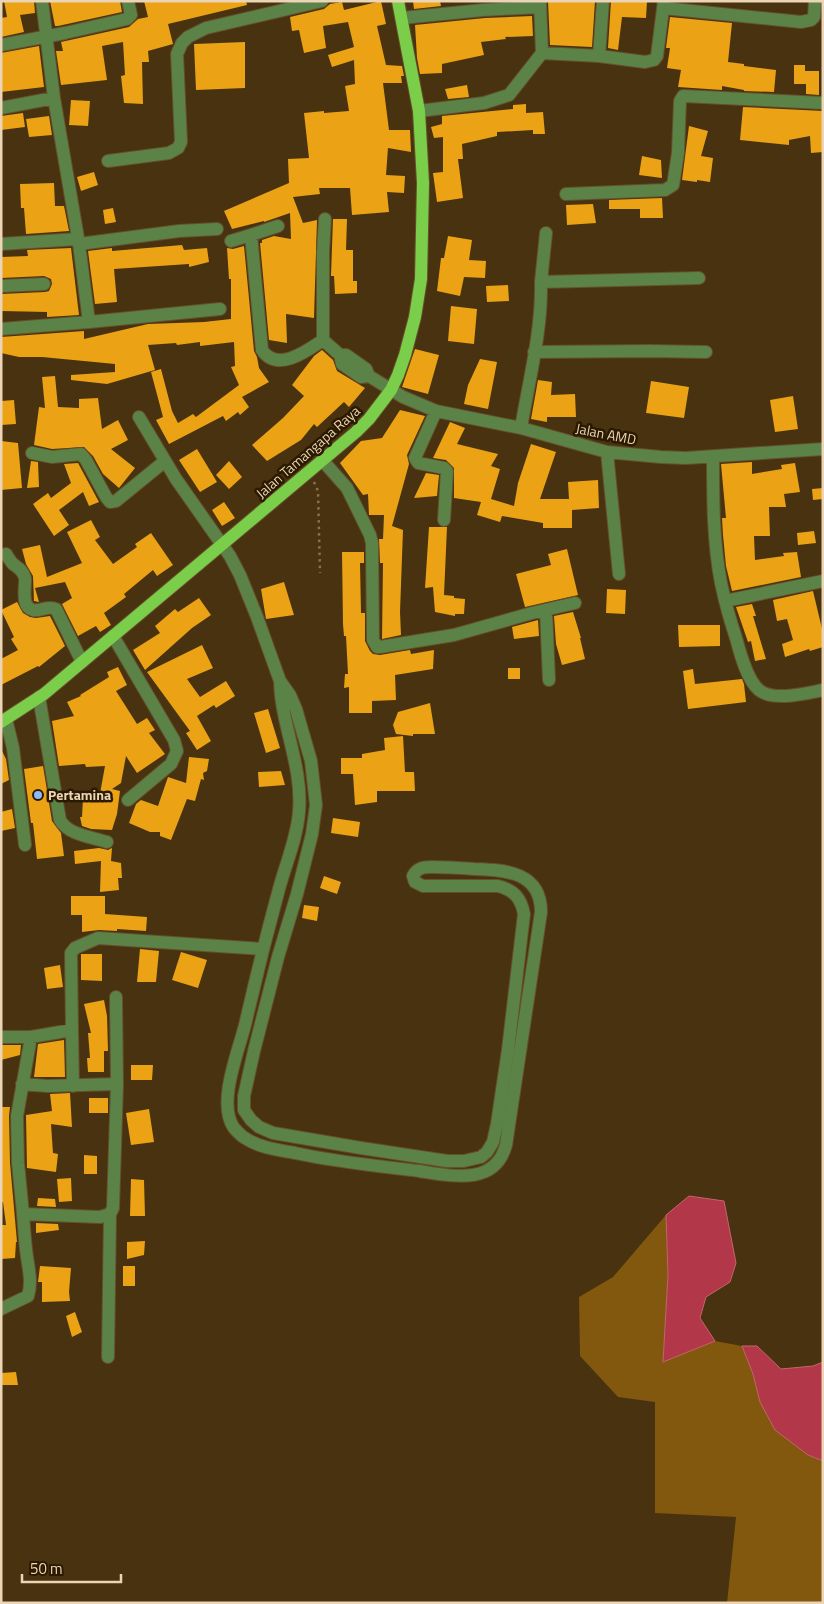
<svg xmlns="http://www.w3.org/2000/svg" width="824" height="1604" viewBox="0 0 824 1604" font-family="'Titillium Web',sans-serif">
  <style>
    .green { fill: #81580d }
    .water { fill: #b13749; stroke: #c3666a }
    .building { fill: #eba214 }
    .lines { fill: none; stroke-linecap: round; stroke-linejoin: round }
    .minor-casing { stroke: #664f2d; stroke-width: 14 }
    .major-casing { stroke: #664f2d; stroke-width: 14 }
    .path { stroke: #897251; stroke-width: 2.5; stroke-dasharray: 2.5 4; stroke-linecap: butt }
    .minor { stroke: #5b8347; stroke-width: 12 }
    .major { stroke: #7bce4a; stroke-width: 12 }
    .poi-dot { fill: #89bafc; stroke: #2b1a00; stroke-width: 2 }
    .labels { text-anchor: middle; stroke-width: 5; stroke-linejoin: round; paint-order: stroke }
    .street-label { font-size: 14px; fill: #ecd5b6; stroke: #2b1a00 }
    .poi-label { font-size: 14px; font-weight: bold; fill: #ecd5b6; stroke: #2b1a00; text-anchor: start }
  </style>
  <rect width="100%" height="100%" fill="#48320f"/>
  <path class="green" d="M666,1215L668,1275L663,1361L715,1341L742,1346L753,1374L760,1402L808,1455L823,1461V1603H727L736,1517L655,1513V1402L618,1397L580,1356L579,1297L613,1277Z"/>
  <path class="water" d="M689,1196L724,1201L736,1263L730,1282L706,1297L700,1318L715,1341L663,1362L668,1275L666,1215Z
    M742,1346H757L781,1369L813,1366L823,1362V1461L808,1455L775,1430L760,1402L753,1374Z"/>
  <path class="building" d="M4,1H34L35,13L20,15L24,32L1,37V18L7,17Z
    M50,1H120L122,12L58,26H55Z
    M144,1H246L247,5L168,24L173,44L148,51L149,62H142L143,104L124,103L121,76L125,75L123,42L102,46L107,80L61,85L56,51H63L61,42L129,27L138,19L148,17Z
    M381,1L386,24L377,26L386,65L402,66L404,76H401L402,83H383L389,130H410L411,152L388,148L386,175L405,176L404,193L387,192L389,212L352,215L350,188H319L320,194L293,197L303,223L317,220L314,318L286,314L287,343L269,340L260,243H262V240L274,236L291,239L290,213L264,222V221L232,229L224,211L289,183L288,159L309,158L304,113L324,111V113L349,111L345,86L355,84L354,60L332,67L328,55L354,47L348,22L323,26L326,48L304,53L299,30L292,31L290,17L324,9L330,4L342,2L344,10Z
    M413,1H440L441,6L414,9Z
    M548,1H595L592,47L550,45Z
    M611,1H647L646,18L622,17L618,50L608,48Z
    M532,16L533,36L505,37L506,39L481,42L484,55L442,64V73L420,74L417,58L415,25L485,18Z
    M670,17L732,23L728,62L744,64V66L776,70L774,92L744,91V90L722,86V90L678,87L681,70L667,68L670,48H666Z
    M245,42V88L196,90L194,44Z
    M39,46L44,87L1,92V53Z
    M794,65H805V71H819V95L806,94V84H794Z
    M467,85L469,97L448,99L445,89Z
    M71,100L90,101L88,126L69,125Z
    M526,104V113L543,112L545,134H533V130L497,132V136L462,144L463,159H458L463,198L437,202L433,173L443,172V137L434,138L431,127L442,124V116L513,109V105Z
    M743,107L823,111V152L811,153L810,136L789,140V145L740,140Z
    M23,113L25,127L1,130V116Z
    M49,116L52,135L29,137L26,119Z
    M689,126L708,131L701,156L713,158L710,182L697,180V182L682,180Z
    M642,156L661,160L662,178L639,175Z
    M94,172L98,185L81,191L77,177Z
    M54,183L55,206H64L69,231L26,234L24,208H21L20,184Z
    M662,198L663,218H640V209H609V200Z
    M593,204L596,223L567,225L566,205Z
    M113,208L116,222L105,224L103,210Z
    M333,219H347L346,250H353V281H357V293L335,294L334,276H331Z
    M448,236L472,240L469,260L486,261L485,278L464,277L460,296L437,291L441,258H444Z
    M182,245L184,250L207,248L209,262L189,267V264L114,269L117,302L95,304L88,251L112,248V251Z
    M244,246L254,351L257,357L259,368L269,382L242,397L249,407L240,415L238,412L226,421L223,416L169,444L156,420L163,417L151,372L161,369L172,411L178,423L193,414L196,417L239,385L231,367L235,366L234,342L200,346V342L177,345L176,343L148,345L155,370L107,384L71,380V375L115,372V364L42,357H19L1,353V337L84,331V339L148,324L204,322L231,319V279H229L227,248L233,249Z
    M71,248L79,315L47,317V312L1,311V294L45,292L49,291L52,284L51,279L44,276L1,278V257L28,256L27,250Z
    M508,285L509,301L487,302L486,286Z
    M451,306L477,309L474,344L448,341Z
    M415,349L439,355L428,394L402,387Z
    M322,350L333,360L337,371L365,388L349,407L344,402L317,427L314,424L301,440L267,461L252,445L283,418L304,396L292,385L314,356Z
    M480,359L497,362L488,409L464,404L468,385Z
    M55,376L58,407L79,408V399L98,398L102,429L118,420L128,440L111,449L135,468L119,488L103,474L93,456L84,447L52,449L34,445L39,407L45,408L42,377Z
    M538,380L552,382L551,395L575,394L576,417H547V422L531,419Z
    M651,381L689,387L684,418L646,413Z
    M793,396L798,429L775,432L770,400Z
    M14,400L16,424L1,425V401Z
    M400,410L425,416L407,455L409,464L392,526L403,530L400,612L401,635L382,639L383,563H380L379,539H383L384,515H369L368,494L363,495L340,463L361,441L382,438Z
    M450,422L465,428L457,444L498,454L491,466L500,469L491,499L514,506L518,483L531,444L556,452L540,499H569L568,482L598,480L599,508L572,510V528H543V523L502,516L500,522L477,515L481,502L454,498V468L446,460L433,458Z
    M1,441L18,443L22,488L1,490Z
    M197,449L217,482L200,492L179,460Z
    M31,461L38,462L39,487L27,488Z
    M229,461L242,477L229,489L216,475Z
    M752,462V474L782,469L781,465L795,463L800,492L784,494L786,507H769L770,536H754L755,560L784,556L783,553L797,552L801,577L732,591L726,566L723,535L722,518H726L721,464Z
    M78,463L99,502L89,506L83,492L59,510L69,525L54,536L33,504L48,493L51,498L71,483L64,464Z
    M426,473L439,475L437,496L414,498Z
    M823,488V499L813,500L812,489Z
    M224,502L235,518L222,526L212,510Z
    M91,520L100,537L95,540L113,564L137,547L135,544L151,533L173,565L157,576L153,570L124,594L126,597L104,613L111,625L100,632L96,626L78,636L62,604L72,598L65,582L35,588L39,602L34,601L33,576L26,564L22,549L40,545L47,577L82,563L67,532Z
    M429,527H447L444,595L454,596V598L465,599L464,614H455V616L435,612L433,587L425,588Z
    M814,531L816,543L798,545L797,533Z
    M567,549L578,595L525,607L516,574L551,565L548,554Z
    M342,552H364V563H360L361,613H365V641L370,651L373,654L380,655L410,650L411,654L434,650L433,669L395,675L396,700L372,701V713H349V687L344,688L345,674H348L346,636H344L343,624Z
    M284,582L294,615L266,619L261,589Z
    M607,589L626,590L625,614L606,613Z
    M813,591L823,633V647L810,651L809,649L785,657L782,644L793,640L787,619L777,621L773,600Z
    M199,598L211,615L192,628L145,670L133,650L160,633L155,626L175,609L178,612Z
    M17,602L23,613L30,617L36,618L50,616L65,646L39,667L38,666L1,685V659L18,650L11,639L14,637L1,610Z
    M752,604L756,616H753L766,659L755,661L751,641L748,642L736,607Z
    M573,612L581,638H580L585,659L562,665L556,644L554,616Z
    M538,620L539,636L514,639L512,627Z
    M678,625H720V646L679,647Z
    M202,645L213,668L187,679L200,697L226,681L235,696L216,708L214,705L197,716L211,741L197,750L186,733L190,731L147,672Z
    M118,667L127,685L116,691L137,724L147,718L155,730L149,733L165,754L137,773L126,756L121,783L112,789L120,791L117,814L112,830L91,829L82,826L80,817H82L83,798L99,799L105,766L86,767L85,764L59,766L52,721L74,716L67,702L81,696L80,695L109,677L107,672Z
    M508,668H520V679H508Z
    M693,669L695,684L742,679L744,684L746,702L688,709L683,671Z
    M430,703L435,734H413V736L396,734L393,725L398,712Z
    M268,709L280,748L266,753L254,713Z
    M403,736L405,772H414L415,791H377V802L355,805L353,774H341V758H362V754L385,750L384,738Z
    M1,749L6,759L9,780L1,784Z
    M189,757L209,759L207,771L203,773L204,780L201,779L195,801L187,799L171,840L160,836V832H150L129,823L136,804L141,800L158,806L168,777L186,783Z
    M43,766L52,821L61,833L64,856L37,859L33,823H31L24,769Z
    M281,771L285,785L259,787L258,772Z
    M12,809L15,828L1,831V812Z
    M333,818L360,822L358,837L331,833Z
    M99,848L108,850L112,848L111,861L121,863L122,878H118L119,890L100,892L101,861L75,864L74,851Z
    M324,876L341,882L337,894L320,888Z
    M71,896H105V914L147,917L146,931L117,929V931L99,930L82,932V915H71Z
    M304,905L319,907L317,921L302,918Z
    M140,949L159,951L156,982H137Z
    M181,952L207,960L198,988L172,980Z
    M81,954H102V981L81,980Z
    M60,965L63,987L47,989L44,968Z
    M104,1000L107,1016L108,1051H104V1072H88L87,1058H90L88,1033H91L84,1004Z
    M64,1040L65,1077H34L38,1044Z
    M1,1045H21L20,1055L1,1060Z
    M131,1065H153L152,1080H131Z
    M70,1093L72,1127L51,1124L53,1153L58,1154L56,1172L27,1168L26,1115L52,1111L50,1094Z
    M89,1098H108V1113H89Z
    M1,1107H10L9,1116L10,1163L17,1242H16L15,1258L1,1259V1225H6L3,1202H1Z
    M149,1109L154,1142L131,1145L126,1113Z
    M84,1155L97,1156V1174H84Z
    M71,1178L72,1201L59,1202L57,1179Z
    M131,1179L144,1180L145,1216H130Z
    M38,1198L55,1199L56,1207L37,1206Z
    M36,1223L58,1224L59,1230L36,1233Z
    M145,1241L144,1255L127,1259V1242Z
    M40,1266L71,1268L69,1292L70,1301L42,1302V1282H38Z
    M123,1266H135V1286H123Z
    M75,1312L82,1332L72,1337L66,1316Z
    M16,1372L18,1385H1V1373Z"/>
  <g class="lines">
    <defs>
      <path id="minor" d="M42,1L54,98L79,244L89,322L220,309
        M540,1L542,53L599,56L645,62L654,60L657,56L664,1
        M663,8L801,22L811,20L814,17L815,1
        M402,18L483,10L540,7
        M1,45L65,33L127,19L131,15L128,1
        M599,56L603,1
        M1,108L54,98
        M419,111L484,103L509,95L542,53
        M108,161L169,153L178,148L181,142L177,54L182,43L188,37L206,28L322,1
        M566,194L665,190L673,185L678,153L680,101L683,96L823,103
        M325,219L323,252V340L340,355L342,364L361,377L369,376
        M278,226L251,235L262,350C277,373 307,351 323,340
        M231,241L251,235
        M1,244L78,239
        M79,244L179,231L217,229
        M541,282L546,233
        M1,286L44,284
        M1,329L89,322
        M534,352L650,351L706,352
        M340,355H346L366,369L369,376L403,397L436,411L521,428L607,452L661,457L686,458L823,449
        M436,411L415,458L418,463L444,468L447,471L444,520
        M139,417L176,479L230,556L240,575L257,617L280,681L290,695L296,709L311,761L316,805L312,834L297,894L278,957L254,1051L244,1096V1110L251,1120L259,1127L273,1133L361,1148L447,1161H464L481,1157L487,1152L493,1142L497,1124L508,1050L524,914C521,898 514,890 498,886H423L415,882L413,876C417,868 423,867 432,867C446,867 461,868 475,869C506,870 541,872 541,912L506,1145C495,1186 452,1176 419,1171C378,1166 336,1162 295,1153C278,1150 260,1148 245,1138C241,1136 237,1131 234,1128C216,1103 240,1048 246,1021C256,977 267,933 279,889C286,863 297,838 299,812C303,766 281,725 280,681
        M521,428C529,380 542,331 541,282L699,278
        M607,452L619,574
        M32,453L52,457L81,454L86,460L106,497L110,502L116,501L165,461
        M713,457C713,498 713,542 721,583C725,602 730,620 736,638C740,653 747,680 759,690C773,702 807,693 823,690
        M323,461L347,488L370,535L372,543L373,640L377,647H380L454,635L532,613L575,603
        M6,554C8,557 10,561 13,564C18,568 23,570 25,578C26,586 20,607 33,610C40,612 48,605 56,609L82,662
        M725,601L823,581
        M546,610L549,680
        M113,636L174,740L177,751L171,764L128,800
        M39,697L60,820C68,835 92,837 107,842
        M6,719L13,748L25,845
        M72,1030L73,1086
        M1,1037H31L72,1030L71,953L75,948L98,938L262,949
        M31,1037L17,1116L18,1163L23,1214L100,1217L110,1214L113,1208L117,1084L116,997
        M22,1084L47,1086L117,1084
        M1,1309L28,1296C32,1282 29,1271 27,1257C25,1243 24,1228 23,1214
        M108,1357L110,1214"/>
      <path id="major" d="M1,722L44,694L356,432L369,419L391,390L398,375L405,355L415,317L421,279L423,183L419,111L398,1"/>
    </defs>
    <use href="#minor" class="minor-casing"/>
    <use href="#major" class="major-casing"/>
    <path class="path" d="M314,482L318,491L320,573"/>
    <use href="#minor" class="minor"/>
    <use href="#major" class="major"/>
  </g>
  <circle class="poi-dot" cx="38" cy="795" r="5"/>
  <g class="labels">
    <g class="street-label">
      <text transform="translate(606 434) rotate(11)" y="5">Jalan AMD</text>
      <text transform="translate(308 452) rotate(-41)" y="5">Jalan Tamangapa Raya</text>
    </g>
    <g class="poi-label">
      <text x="48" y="800">Pertamina</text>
    </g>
  </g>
  <rect width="824" height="1604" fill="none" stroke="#ecd5b6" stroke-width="5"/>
  <path d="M22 1574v8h99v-8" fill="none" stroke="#ecd5b6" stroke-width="2.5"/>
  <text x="30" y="1574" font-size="15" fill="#ecd5b6" stroke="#2b1a00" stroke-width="4" paint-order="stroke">50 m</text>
</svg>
